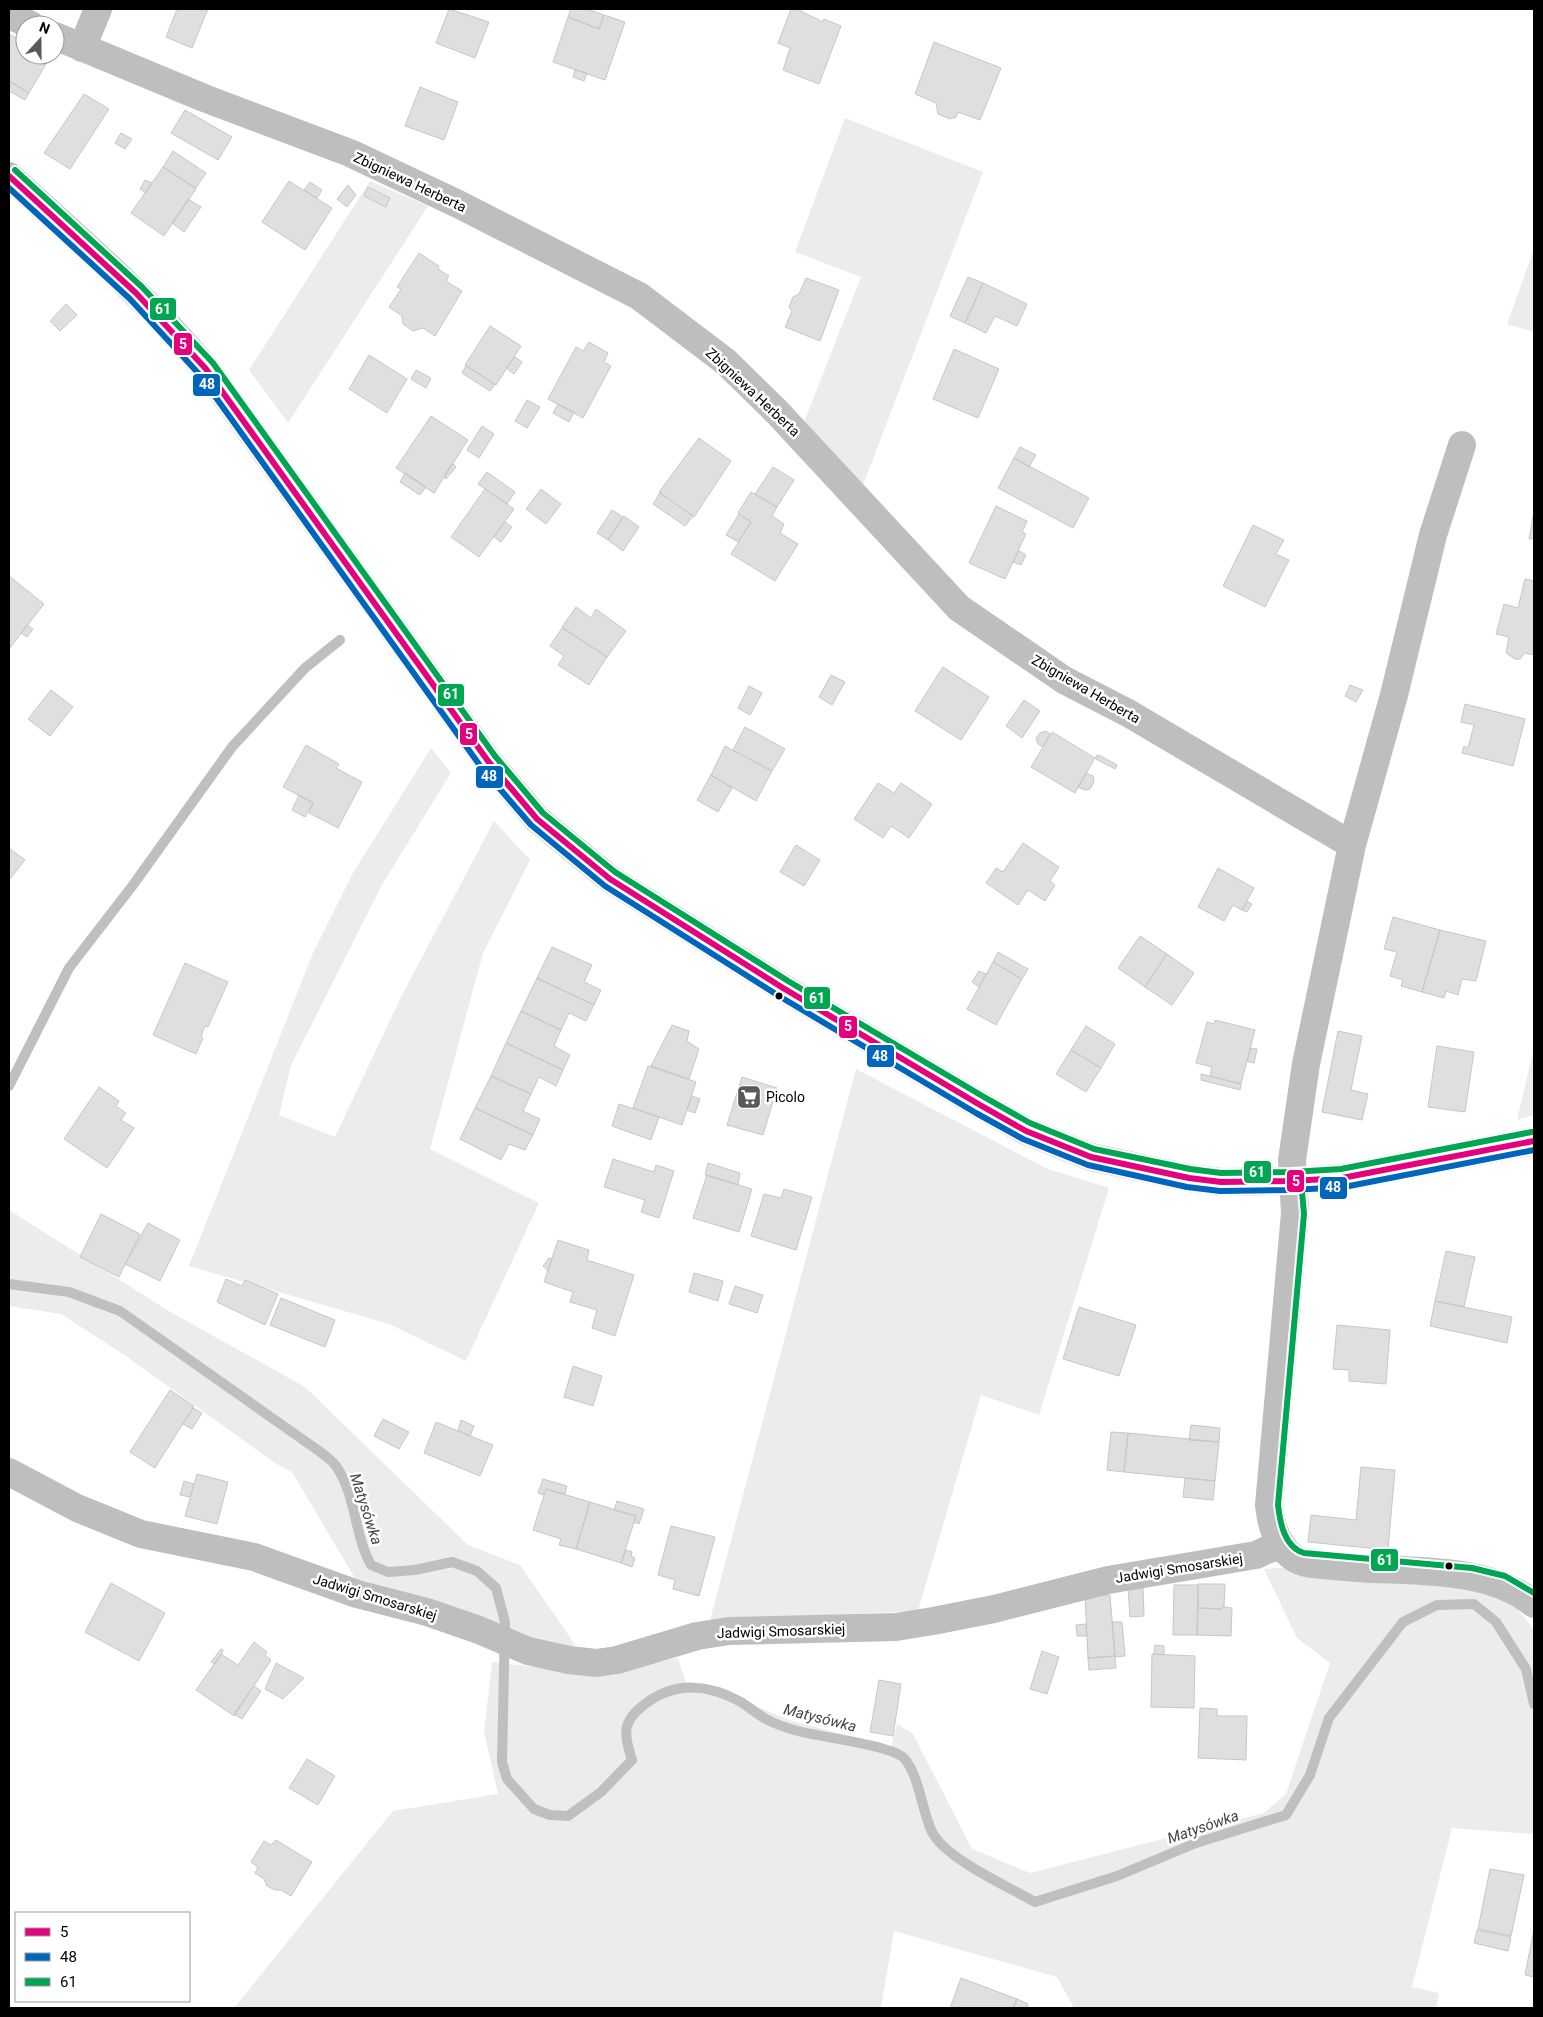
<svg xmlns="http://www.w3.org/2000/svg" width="1543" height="2017" viewBox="0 0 1543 2017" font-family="Roboto,sans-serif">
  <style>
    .green { fill: #ececec }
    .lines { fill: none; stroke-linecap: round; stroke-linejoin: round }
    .stream { stroke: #bfbfbf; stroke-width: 10 }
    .building { fill: #dfdfdf; stroke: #c7c7c7 }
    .minor { stroke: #bebebe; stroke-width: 28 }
    .bus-1-casing { stroke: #fff; stroke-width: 10 }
    .bus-2-casing { stroke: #fff; stroke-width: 10 }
    .bus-3-casing { stroke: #fff; stroke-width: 10 }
    .bus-1 { stroke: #e5007d; stroke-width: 6 }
    .bus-2 { stroke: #0065bd; stroke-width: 6 }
    .bus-3 { stroke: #00a651; stroke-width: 6 }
    .bus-dot { fill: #000; stroke: #fff; stroke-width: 2 }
    .labels { text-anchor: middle; stroke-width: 5; stroke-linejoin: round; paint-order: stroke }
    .street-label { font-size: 14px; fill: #000; stroke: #fff }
    .poi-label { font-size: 14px; fill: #000; stroke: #fff; text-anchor: start }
    .water-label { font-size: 15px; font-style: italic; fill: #444; stroke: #fff }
    .line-badge { stroke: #fff; stroke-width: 2 }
    .badge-label { font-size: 14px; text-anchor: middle; font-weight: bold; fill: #fff }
  </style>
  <rect width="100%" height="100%" fill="#fff"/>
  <path class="green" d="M845,118L983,172L861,490L803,425L861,277L795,252Z
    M370,181L428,206L288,423L249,370Z
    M1534,249V332L1507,324Z
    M431,748L451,773L383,883L291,1065L279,1115L335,1137L401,997L494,821L530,860L483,953L430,1149L539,1203L466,1361L389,1324L189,1266L313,953L353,873Z
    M1534,1048V1115L1517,1120Z
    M856,1069L1048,1169L1109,1188L1039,1415L981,1395L918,1611L710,1620Z
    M9,1210L172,1313L305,1387L468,1545L520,1565L576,1646H547L359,1585L292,1472L275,1463L126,1356L61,1314L9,1306Z
    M1293,1567L1473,1586L1513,1603L1534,1630V1834L1452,1828L1412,1987L1439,1993L1436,2008H1074L1057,1977L894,1931L881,2008H234L393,1811L498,1794L484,1732L492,1662L562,1670L611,1672L678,1658L687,1686H714L727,1694L789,1720L891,1747L897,1724L913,1734L972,1849L1030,1873L1264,1813L1286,1794L1330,1663L1297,1638L1264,1569Z"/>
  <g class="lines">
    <path class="stream" d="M9,1086L69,968L133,885L232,747L305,668L340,640
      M9,1284L69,1292L120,1311L319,1451C324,1455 332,1460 336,1466C356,1495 354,1534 371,1565L388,1572L415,1570L452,1562L477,1571L496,1588L505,1622L502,1762L507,1779L534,1809L550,1815L568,1816L601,1792L632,1760C624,1733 621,1722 645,1704C675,1681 709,1684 741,1702C749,1707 757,1714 766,1719C775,1724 787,1728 798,1731C819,1737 891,1745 904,1758C919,1775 922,1811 932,1832C946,1859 1007,1886 1035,1902L1117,1876L1196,1843L1286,1815L1310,1775L1329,1718L1403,1622L1437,1605L1474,1604L1496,1622L1526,1669L1534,1704"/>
  </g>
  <path class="building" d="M177,9H208L192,48L166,37Z
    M449,9L489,22L475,58L436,43Z
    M571,9H587L604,15L599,29L568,17Z
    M791,9H797L823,22L824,19L841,26L819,84L783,70L790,48L778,43Z
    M604,15L625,22L605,80L553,62L568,17L599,29Z
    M9,34L25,43V55H46L50,57L29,93L9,81Z
    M934,42L1001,68L980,120L958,112L956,117L950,119L938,114L936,103L915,94Z
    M575,70L587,73L584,81L573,77Z
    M9,81L29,93L25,100L9,91Z
    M420,87L458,102L444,140L405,126Z
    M84,94L109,109L70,169L44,153Z
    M185,110L232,137L218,160L171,133Z
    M121,133L132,139L125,149L115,143Z
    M173,151L206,173L196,188L163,167Z
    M163,167L196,189L164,236L131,213Z
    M145,180L152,183L146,193L140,189Z
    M289,181L332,208L305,250L262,222Z
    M310,182L322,190L317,198L304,190Z
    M348,185L356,195L347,207L337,199Z
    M368,187L390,198L386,207L364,196Z
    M188,199L201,207L184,232L172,223Z
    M419,253L439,266L438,269L449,276L446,281L462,291L435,336L423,328L413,331L403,324L402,316L389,307L401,289L397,287Z
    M968,277L983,283L965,323L950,316Z
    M806,278L839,290L820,341L785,327L792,311L789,307L793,297L799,294Z
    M983,283L1027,304L1017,326L995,316L986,333L965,323Z
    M66,304L77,315L60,331L50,321Z
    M490,326L521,346L496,385L465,365Z
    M589,342L608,353L604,362L611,366L583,418L548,399L576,347L583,351Z
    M954,349L999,369L978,418L933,399Z
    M369,355L407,379L387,413L349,389Z
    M515,357L522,362L514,374L506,368Z
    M466,366L495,384L490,391L462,373Z
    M416,370L431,378L426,388L411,379Z
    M527,400L540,407L527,428L515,421Z
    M558,404L574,412L569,422L553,413Z
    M431,416L468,440L434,493L396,468Z
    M482,426L494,434L479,458L467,450Z
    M699,438L731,461L694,517L659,492Z
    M1020,447L1036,455L1029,467L1014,458Z
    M1014,458L1089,498L1073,528L998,488Z
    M452,463L456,467L446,479L444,477Z
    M773,467L794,480L777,507L755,494Z
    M487,472L515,492L507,504L478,484Z
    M405,473L426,487L420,495L400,482Z
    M485,489L514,509L479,557L451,537Z
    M541,489L561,504L546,524L526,509Z
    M751,492L777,507L772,516L784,524L780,533L798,544L775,581L731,554L751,522L738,513Z
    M660,493L693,516L685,526L653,504Z
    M996,506L1027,521L1022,532L1026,534L1005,579L969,563Z
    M612,510L623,517L608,540L597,533Z
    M1534,512V539H1529Z
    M739,514L751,522L738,542L726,535Z
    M624,516L639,527L623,551L608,540Z
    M505,522L512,527L501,542L494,537Z
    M1253,525L1284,540L1276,554L1289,560L1265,607L1223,586Z
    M1019,551L1026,555L1021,565L1013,562Z
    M9,576L44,604L9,649Z
    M1525,579L1534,581V655L1525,653L1520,659H1515L1506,653L1509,637L1496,634L1504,604L1518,608Z
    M576,607L591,618L596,609L626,631L607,657L562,627Z
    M27,625L33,629L27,637L21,633Z
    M562,628L607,657L589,685L558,665L564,656L550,646Z
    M943,667L989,697L961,740L915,711Z
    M831,675L845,682L832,705L819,697Z
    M1350,685L1363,690L1356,702L1345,696Z
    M749,686L762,693L750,715L738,708Z
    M51,690L73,707L50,736L28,719Z
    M1024,700L1040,711L1022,738L1006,726Z
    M1465,704L1525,719L1513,766L1462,753L1464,746L1468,748L1474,725L1461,722Z
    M745,727L785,749L772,771L733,750Z
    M1046,731L1050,734L1043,747L1038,744L1036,738L1040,733Z
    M1052,732L1095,758L1075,793L1031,767Z
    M306,745L339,764L336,768L362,782L338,828L309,813L313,803L283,787Z
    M725,746L772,771L756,801L711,775Z
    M1099,755L1117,765L1115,769L1096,759V756Z
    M1086,773L1093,776L1094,782L1090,789L1085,790L1078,787Z
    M711,775L732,788L718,812L697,800Z
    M878,783L894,793L901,783L932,804L909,838L891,826L883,838L854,819Z
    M299,795L313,803L305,817L292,810Z
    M1023,843L1059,867L1050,881L1055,885L1045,901L1028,890L1018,905L986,883L996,868L1003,872Z
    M796,845L820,860L804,886L780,872Z
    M9,848L25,860L9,880Z
    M1218,868L1254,888L1242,910L1233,905L1224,921L1198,907Z
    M1247,901L1252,904L1247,912L1242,910Z
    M1393,917L1440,930L1422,992L1401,986L1403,980L1390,976L1397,952L1384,949Z
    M1440,930L1486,941L1476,981L1462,979L1458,995L1446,991L1444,998L1422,992Z
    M1140,936L1167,954L1145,987L1118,968Z
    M552,947L592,965L584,982L601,990L594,1005L537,978Z
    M998,952L1028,969L1022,979L993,962Z
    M1167,954L1194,973L1172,1005L1145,987Z
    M993,962L1022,979L996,1025L967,1009Z
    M185,963L228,982L208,1027L205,1026L201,1036L203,1038L196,1054L153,1035Z
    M979,971L986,974L979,987L972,982Z
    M537,978L594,1005L586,1021L569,1013L561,1030L521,1011Z
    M521,1011L561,1030L554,1046L570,1055L563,1070L506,1043Z
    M1215,1020L1255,1030L1241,1084L1210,1076L1212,1067L1196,1063L1207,1022L1214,1024Z
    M672,1025L689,1031L687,1041L699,1049L689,1079L651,1066Z
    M1086,1026L1115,1044L1101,1068L1071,1050Z
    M1338,1031L1362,1036L1351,1090L1368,1094L1362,1120L1322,1112Z
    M506,1043L563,1070L556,1086L539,1077L531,1094L491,1076Z
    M1437,1046L1474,1052L1465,1112L1428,1107Z
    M1251,1048L1257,1049L1254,1063L1247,1061Z
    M1071,1050L1101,1068L1086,1092L1056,1074Z
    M648,1066L696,1082L682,1125L633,1108Z
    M1201,1074L1241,1084L1240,1090L1201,1080Z
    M491,1076L531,1094L523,1111L540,1119L533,1135L475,1108Z
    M742,1077L777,1088L763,1135L727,1125Z
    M99,1087L119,1101L116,1106L126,1113L121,1120L134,1128L107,1168L64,1139Z
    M692,1096L700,1099L695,1113L687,1110Z
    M619,1104L659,1117L651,1140L612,1126Z
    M475,1108L533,1135L525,1150L509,1144L501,1160L460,1139Z
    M613,1159L654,1172L656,1165L674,1171L659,1218L641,1212L645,1200L604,1187Z
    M708,1163L740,1173L738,1185L705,1175Z
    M707,1175L752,1189L739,1232L693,1218Z
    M784,1189L812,1197L796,1250L751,1236L764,1194L781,1198Z
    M101,1214L140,1234L119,1277L80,1257Z
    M148,1223L180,1240L160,1281L125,1264Z
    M558,1240L589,1250L587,1260L634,1275L615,1336L592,1328L597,1310L570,1302L573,1292L544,1282Z
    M1446,1251L1475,1257L1464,1307L1435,1301Z
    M549,1258L552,1259L548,1271L543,1266Z
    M694,1273L723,1281L718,1301L689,1292Z
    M226,1279L242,1286L245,1280L278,1294L265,1325L217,1302Z
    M735,1286L763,1295L757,1313L729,1304Z
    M281,1298L335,1320L325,1347L270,1325Z
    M1435,1301L1512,1317L1507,1343L1430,1326Z
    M1079,1307L1136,1325L1119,1376L1063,1359Z
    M1337,1325L1390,1330L1386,1384L1349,1381V1370L1333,1369Z
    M573,1366L602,1376L593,1406L564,1397Z
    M170,1390L194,1406L155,1468L130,1452Z
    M193,1408L202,1413L192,1429L183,1424Z
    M383,1419L409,1432L399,1449L374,1436Z
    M461,1420L474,1426L470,1436L458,1430Z
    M436,1422L493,1445L480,1476L424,1453Z
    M1191,1425L1220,1428L1219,1442L1189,1440Z
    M1111,1432L1128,1433L1124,1472L1107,1470Z
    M1128,1433L1219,1442L1215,1481L1124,1472Z
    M1361,1467L1395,1470L1388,1550L1308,1542L1311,1515L1356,1520Z
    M197,1474L228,1482L217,1524L185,1516Z
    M1185,1478L1215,1481L1213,1500L1183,1497Z
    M543,1479L567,1486L565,1494L546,1489L543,1495L538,1493Z
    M184,1481L194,1484L190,1497L180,1495Z
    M546,1489L590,1502L576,1549L559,1545L561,1539L533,1530Z
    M617,1501L644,1509L639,1524L634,1522L636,1516L614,1510Z
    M590,1502L636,1516L621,1563L576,1549Z
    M671,1526L715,1537L699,1596L673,1589L675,1580L658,1575Z
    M626,1550L632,1552L631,1556L635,1558L632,1567L621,1563Z
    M111,1583L165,1613L139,1661L85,1632Z
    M1198,1584H1225L1224,1607L1221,1609L1198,1608Z
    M1174,1585H1198L1197,1635H1173Z
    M1143,1587L1144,1616L1130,1617L1128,1588Z
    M1110,1595L1115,1656L1088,1658L1085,1596Z
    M1224,1607L1232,1608L1231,1636L1197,1635L1198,1608L1221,1609Z
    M1112,1622H1122L1125,1656L1115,1657Z
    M1086,1624L1087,1636H1077L1076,1625Z
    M254,1642L267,1652L265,1655L271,1660L234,1716L196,1690L221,1654L238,1665Z
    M1155,1645L1164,1646V1655L1154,1654Z
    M221,1649L223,1650L222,1653L215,1664L211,1662Z
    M1042,1651L1059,1657L1047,1694L1030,1689Z
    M1152,1654L1195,1656L1194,1708L1151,1707Z
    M1115,1656L1116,1668L1089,1670L1088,1658Z
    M276,1663L304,1678L283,1699L265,1689Z
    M879,1680L901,1684L893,1736L870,1732Z
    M254,1686L261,1691L242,1719L234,1714Z
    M1200,1708L1217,1709V1716H1247L1246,1760L1198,1758Z
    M307,1759L335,1776L318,1805L289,1788Z
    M276,1840L312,1862L291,1896L281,1890H275L267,1886L264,1879L255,1873L258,1867L251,1862L264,1841L271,1845Z
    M1490,1869L1524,1875L1511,1936L1478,1929Z
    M1534,1929V1977L1525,1975Z
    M1477,1930L1511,1937L1508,1951L1474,1943Z
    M961,1978L1017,1999L1013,2008H950Z
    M1017,1999L1028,2004L1027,2008H1013Z"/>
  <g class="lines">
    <path class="minor" d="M9,15L31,25
      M55,36L204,98L350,153L458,204L639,296L726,362L777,412L959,608L1064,680L1128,713L1352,845
      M82,48L98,9
      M9,176C77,238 147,298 206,369L488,761L537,819L610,879L783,988L980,1105L1026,1131L1091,1157L1189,1178L1221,1182L1292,1181L1342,1178L1534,1141
      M1462,445L1433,535L1394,695L1352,845L1306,1064L1292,1160L1295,1213L1269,1505C1271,1524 1276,1546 1294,1558C1304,1565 1323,1565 1335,1566C1398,1574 1483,1562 1534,1604
      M9,1472L77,1508L141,1534L254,1557L357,1594L427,1612L479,1630L528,1651L569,1660L596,1663L617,1660L697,1636L729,1631L896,1627L933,1621L994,1609L1108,1580L1256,1555L1280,1544"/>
    <defs>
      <path id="bus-1" d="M9,176L136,293L206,369L488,761L537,819L610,879L783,988L980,1105L1026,1131L1091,1157L1189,1178L1221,1182L1292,1181L1342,1178L1534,1141"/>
      <path id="bus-2" d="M9,188L130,299L199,374L481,767L531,825L605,886L779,996L976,1113L1023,1139L1088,1165L1187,1187L1220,1191L1292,1190L1344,1187L1534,1150"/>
      <path id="bus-3" d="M15,170L142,287L213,363L495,756L543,813L615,872L788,981L984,1097L1030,1123L1094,1149L1190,1169L1221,1173L1292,1172L1341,1169L1532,1132
        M1301,1180L1304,1214L1278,1505C1280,1522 1284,1547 1304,1553L1472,1568L1505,1576L1534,1593"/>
    </defs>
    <use href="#bus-1" class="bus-1-casing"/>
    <use href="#bus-2" class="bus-2-casing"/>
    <use href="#bus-3" class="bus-3-casing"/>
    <use href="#bus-1" class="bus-1"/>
    <use href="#bus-2" class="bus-2"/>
    <use href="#bus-3" class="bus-3"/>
  </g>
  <defs>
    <symbol id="supermarket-square" viewBox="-11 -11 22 22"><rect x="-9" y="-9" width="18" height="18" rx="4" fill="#595959" stroke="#fff"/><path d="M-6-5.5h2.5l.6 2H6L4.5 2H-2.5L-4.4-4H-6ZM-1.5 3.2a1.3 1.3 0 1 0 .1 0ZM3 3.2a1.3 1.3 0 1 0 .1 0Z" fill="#fff"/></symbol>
  </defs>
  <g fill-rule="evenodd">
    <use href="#supermarket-square" x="735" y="1083" width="28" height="28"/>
  </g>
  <g class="bus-dot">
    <circle cx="779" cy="996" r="4.5"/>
    <circle cx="1449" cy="1566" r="4.5"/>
  </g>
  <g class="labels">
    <g class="street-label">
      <text transform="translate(410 182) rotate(25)" y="5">Zbigniewa Herberta</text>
      <text transform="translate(753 392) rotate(43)" y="5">Zbigniewa Herberta</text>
      <text transform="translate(1086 689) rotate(30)" y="5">Zbigniewa Herberta</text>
      <text transform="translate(1179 1568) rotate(-9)" y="5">Jadwigi Smosarskiej</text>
      <text transform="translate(375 1597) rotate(17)" y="5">Jadwigi Smosarskiej</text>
      <text transform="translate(781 1631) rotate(-2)" y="5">Jadwigi Smosarskiej</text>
    </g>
    <g class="poi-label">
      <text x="766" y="1102">Picolo</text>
    </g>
    <g class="water-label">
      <text transform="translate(366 1509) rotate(72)" y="5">Matysówka</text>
      <text transform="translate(820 1718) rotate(14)" y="5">Matysówka</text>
      <text transform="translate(1203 1827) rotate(-19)" y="5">Matysówka</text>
    </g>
  </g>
  <g class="line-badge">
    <rect x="149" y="297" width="28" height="24" rx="5" fill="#00a651"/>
    <rect x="173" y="332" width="20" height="24" rx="5" fill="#e5007d"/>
    <rect x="192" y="373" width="29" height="24" rx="5" fill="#0065bd"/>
    <rect x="437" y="683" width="28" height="24" rx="5" fill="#00a651"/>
    <rect x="459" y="722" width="19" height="24" rx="5" fill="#e5007d"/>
    <rect x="475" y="765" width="29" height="24" rx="5" fill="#0065bd"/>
    <rect x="803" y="986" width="28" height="24" rx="5" fill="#00a651"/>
    <rect x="838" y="1015" width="20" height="24" rx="5" fill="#e5007d"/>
    <rect x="866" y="1044" width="29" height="24" rx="5" fill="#0065bd"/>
    <rect x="1243" y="1160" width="29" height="24" rx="5" fill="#00a651"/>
    <rect x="1286" y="1169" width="19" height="24" rx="5" fill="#e5007d"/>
    <rect x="1319" y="1176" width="29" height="24" rx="5" fill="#0065bd"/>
    <rect x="1370" y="1548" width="29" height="24" rx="5" fill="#00a651"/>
  </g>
  <g class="badge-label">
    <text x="163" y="314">61</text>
    <text x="183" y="349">5</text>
    <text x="207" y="389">48</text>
    <text x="451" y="699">61</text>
    <text x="469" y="739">5</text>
    <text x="489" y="781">48</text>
    <text x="817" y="1003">61</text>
    <text x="848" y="1031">5</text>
    <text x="880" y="1061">48</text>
    <text x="1257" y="1177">61</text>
    <text x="1296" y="1186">5</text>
    <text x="1333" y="1192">48</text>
    <text x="1385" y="1565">61</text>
  </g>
  <rect width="1543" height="2017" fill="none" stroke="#000000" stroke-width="20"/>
  <rect x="15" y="1912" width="175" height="90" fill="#ffffff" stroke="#999999"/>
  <rect x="25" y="1928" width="25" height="8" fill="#e5007d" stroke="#999999"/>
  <text x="60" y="1937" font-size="15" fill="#000000">5</text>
  <rect x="25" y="1953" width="25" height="8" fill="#0065bd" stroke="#999999"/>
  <text x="60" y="1962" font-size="15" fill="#000000">48</text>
  <rect x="25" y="1978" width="25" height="8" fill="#00a651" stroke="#999999"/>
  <text x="60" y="1987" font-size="15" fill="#000000">61</text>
  <g transform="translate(40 40) rotate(21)"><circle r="24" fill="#ffffff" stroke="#999999"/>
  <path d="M0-4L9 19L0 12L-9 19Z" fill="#595959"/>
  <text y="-8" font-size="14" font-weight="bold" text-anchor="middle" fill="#000000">N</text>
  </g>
</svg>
